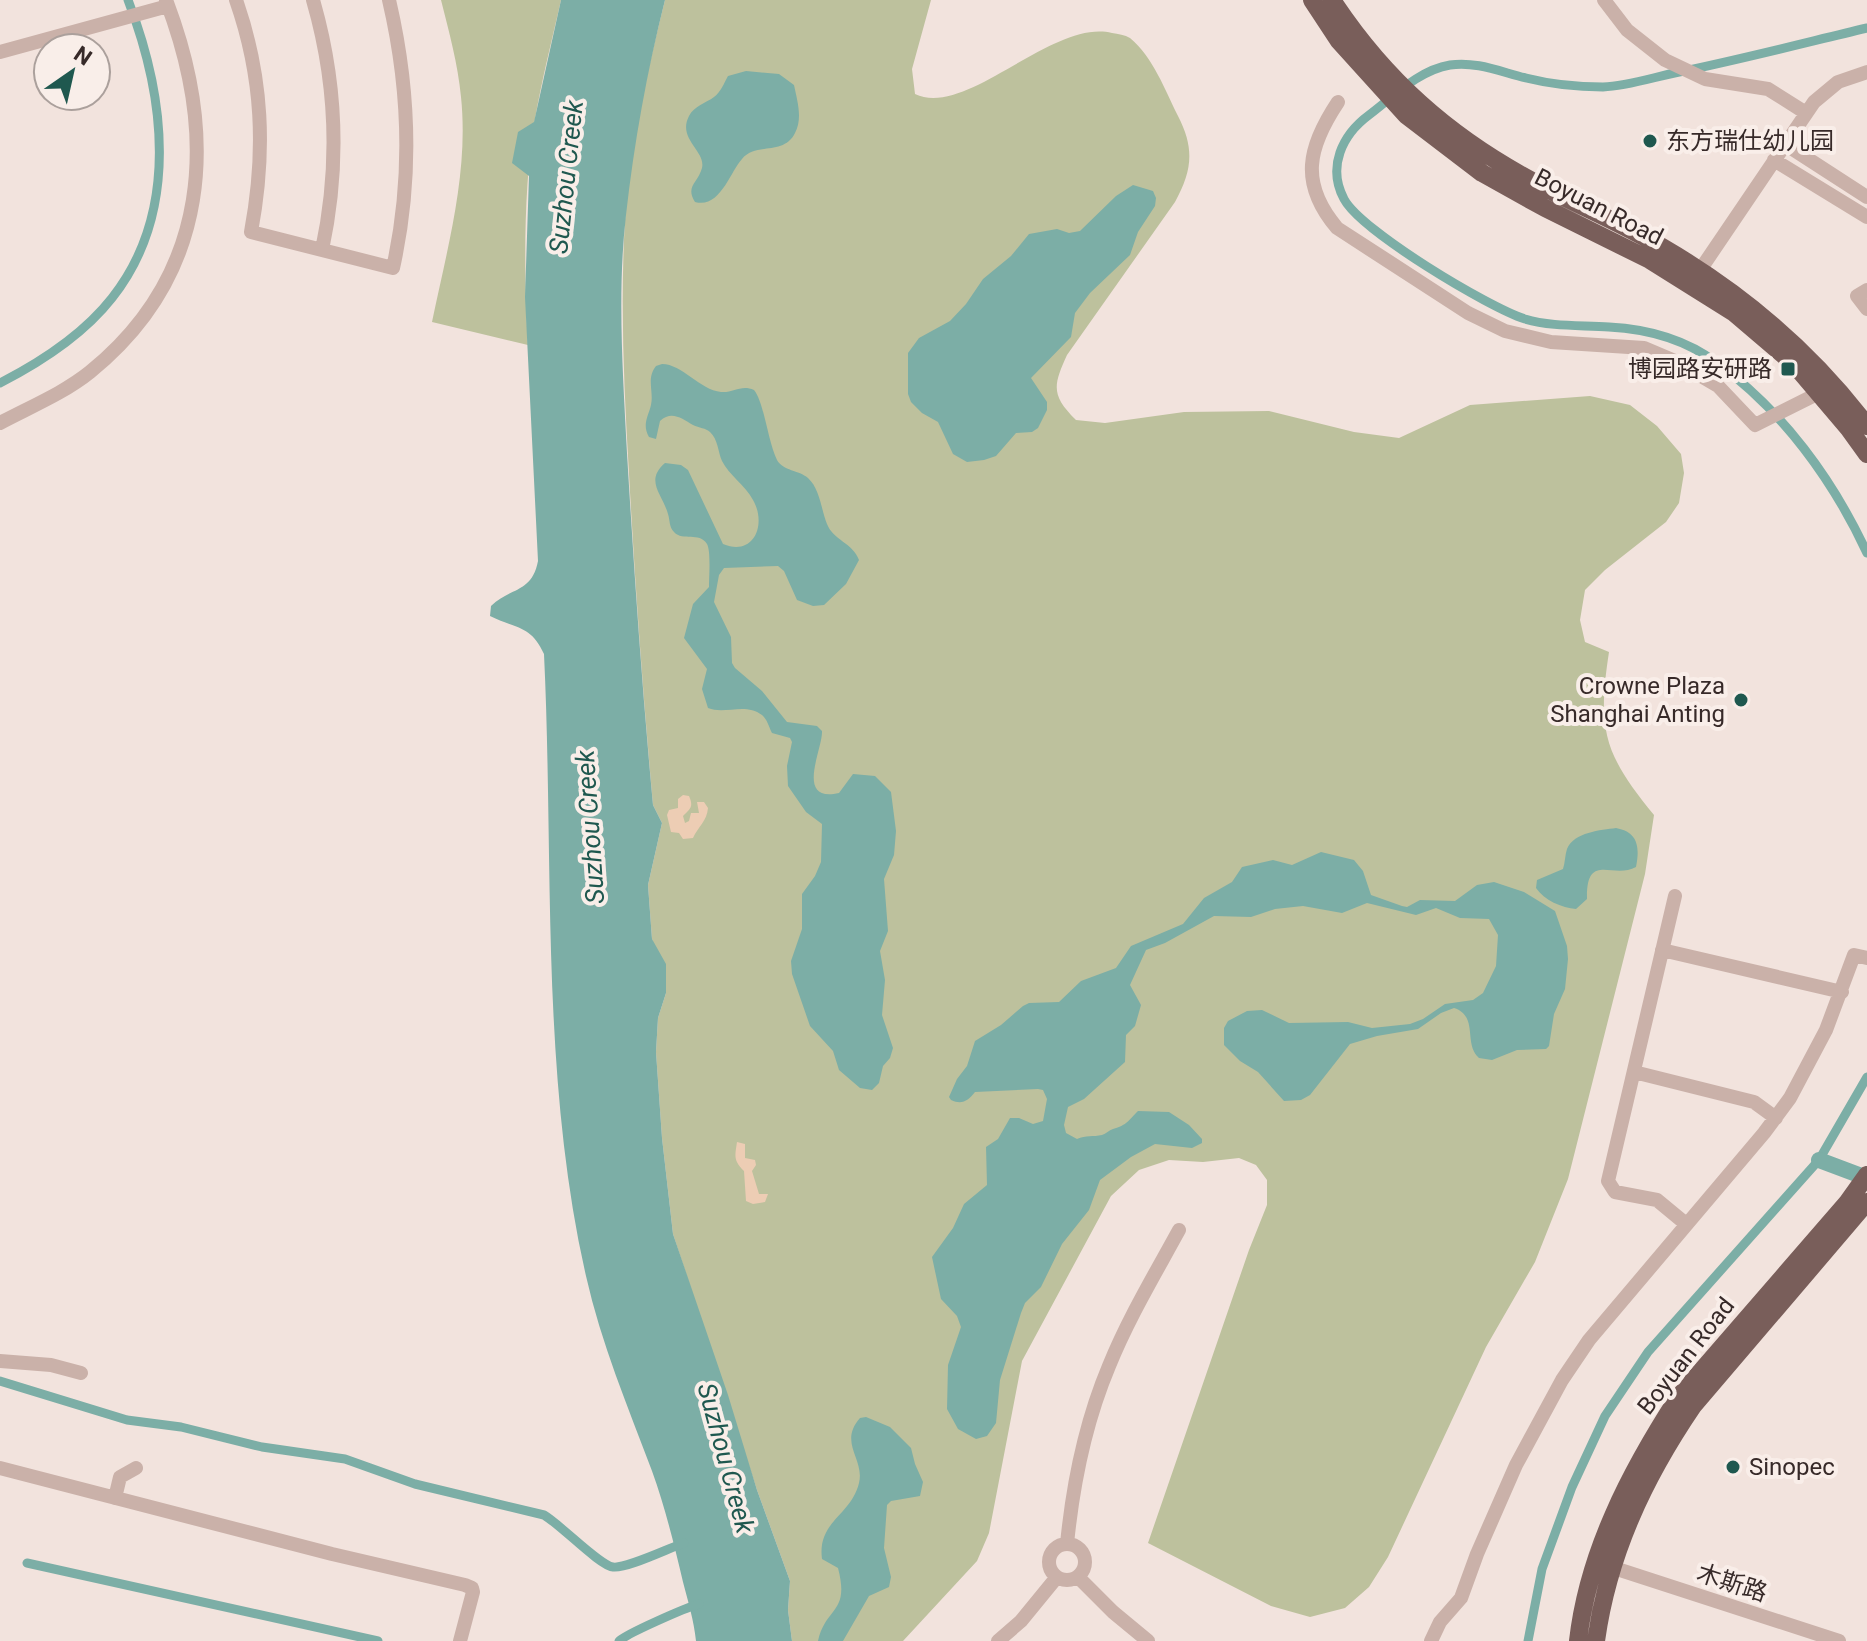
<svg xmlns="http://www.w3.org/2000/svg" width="1867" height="1641" viewBox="0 0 1867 1641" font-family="Roboto,'Noto Sans SC',sans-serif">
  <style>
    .green { fill: #bdc19d }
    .sand { fill: #edcdb4 }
    .water { fill: #7caea6 }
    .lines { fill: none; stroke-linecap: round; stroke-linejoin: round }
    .canal { stroke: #7caea6; stroke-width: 9 }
    .river { stroke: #7caea6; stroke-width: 16 }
    .minor { stroke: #cab1a9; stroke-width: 14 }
    .major { stroke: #795e5a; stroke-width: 18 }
    .poi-dot { fill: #1f584f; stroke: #f9eee9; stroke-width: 3 }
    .labels { text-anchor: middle; stroke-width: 8; stroke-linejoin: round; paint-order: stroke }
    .poi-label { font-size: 24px; fill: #372a29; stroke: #f9eee9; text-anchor: start }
    .street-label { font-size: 24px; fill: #372a29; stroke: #f9eee9 }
    .water-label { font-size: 26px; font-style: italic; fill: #1f584f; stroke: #f9eee9 }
  </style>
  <rect width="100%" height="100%" fill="#f2e3dd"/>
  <path class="green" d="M441,0H561C552,40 542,79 535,119C523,187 524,276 528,345L432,322C447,249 469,173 461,97C458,64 449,32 441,0Z
    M665,0H931L912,69L915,94C966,119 1053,18 1112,33C1118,34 1125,35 1130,38C1153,57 1165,90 1178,116C1195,149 1192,171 1175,202L1067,355C1053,386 1051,395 1076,420L1105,423L1184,412L1269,411L1354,432L1399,438L1470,405L1590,396L1630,405L1657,426L1681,454L1684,473L1679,503L1666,522L1605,570L1585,590L1580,620L1585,642L1609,652C1597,730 1604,754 1654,815L1645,874L1568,1179L1535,1262L1486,1347L1388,1557L1369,1587L1345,1608L1310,1617L1271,1606L1148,1543L1249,1250L1267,1205V1180L1256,1165L1239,1158L1203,1162L1169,1160L1139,1170L1111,1196L1022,1361L989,1533L977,1561L903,1641H792L788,1610L790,1581L757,1490L673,1234L662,1138L656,1052L658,1018L666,993L652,939L648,885L662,823L653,805C643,695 635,584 629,474C624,389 620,304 625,220C630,146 647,72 665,0Z"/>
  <path class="sand" d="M683,795L689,796C694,807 690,809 683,816L685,823L689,821L691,813H699L697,802H704L708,808C707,821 698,827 693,838L683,839L679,833L671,832L667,815L669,810L678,808V799Z
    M737,1142L745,1144V1158L755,1160L756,1165L752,1171L759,1194H768L765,1202L753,1204L746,1201L744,1171C733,1160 735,1156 737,1142Z"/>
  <path class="water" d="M561,0H665C647,71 634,143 626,215C617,293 623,375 627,453C634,570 642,688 653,805L662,823L648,885L652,939L666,964V993L658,1018L656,1052L662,1138L673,1234L728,1395L757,1490L790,1581L788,1610L792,1641H696C694,1621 688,1601 683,1582C674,1544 665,1507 652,1471C628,1407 601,1343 586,1276C540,1073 554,861 544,654C531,625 516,629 490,616L491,606C511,587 532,593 538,561L525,297L529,176L512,163L518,132L534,122Z
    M746,71L779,74L794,85C797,100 803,118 795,133C784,156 755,142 742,159C730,172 720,209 695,202C685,186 698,183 702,168C706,151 677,139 689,116C694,106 706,103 714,97C721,92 724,83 728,76Z
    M1133,185L1153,191L1156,198L1155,206L1138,232L1130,255L1090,293L1075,313L1071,337L1031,378L1047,402V410L1038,428L1032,432L1016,433L996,456L984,460L967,462L953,454L938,422L922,413L911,402L908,394V353L919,338L950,321L966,304L983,279L1011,256L1029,234L1057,229L1069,233L1080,231L1116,196Z
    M662,364C682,364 700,390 721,392C734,393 741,384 754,390C764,402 768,442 777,460C783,471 799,470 808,478C820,489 821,509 827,524C833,540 853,543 859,560L846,584L824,605L813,606L797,600L784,571L778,566L724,568L719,575L714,602L731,637L732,663L735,668L762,691L787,722L817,726L822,731C823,749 794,803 839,793L853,774L875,776L891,792L896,831L894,855L884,879L888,931L880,951L885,980L882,1015L893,1048L890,1058L883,1066L879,1083L872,1090L860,1088L839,1070L833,1051L810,1026L792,974L791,961L802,929V894L815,876L821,862L822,824L806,812L788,786L787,766L792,742L790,738L772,733C769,727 767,719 762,715C745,702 725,715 708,708L702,689L707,669L684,638L693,604L709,587C709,577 711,551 707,544C699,531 683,542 674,532C669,527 670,520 668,514C663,495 644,481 665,463L681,465L688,470L723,544C754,557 767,524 753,500C745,485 729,475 722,461C718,452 718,439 710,432C706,428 699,428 693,425C682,419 672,410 660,421L656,439L649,437C642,425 648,417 651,405C654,391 646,379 656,366Z
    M1616,828C1638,832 1640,847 1636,867C1613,880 1586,851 1587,899L1576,909C1562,908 1544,900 1536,888L1537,880L1563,869C1565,863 1565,855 1567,849C1574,832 1601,830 1616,828Z
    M1321,852L1354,860L1363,871L1371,895L1402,906L1407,907L1420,900L1455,901L1477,885L1494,882L1524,892L1555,911L1567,946L1568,959L1565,989L1554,1014L1549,1046L1546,1049L1517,1050L1492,1060L1479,1058C1463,1044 1479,1016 1454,1008L1441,1013L1418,1029L1377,1036L1350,1044L1310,1095L1301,1100L1284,1101L1258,1072L1240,1061L1224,1045V1028L1228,1021L1247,1011L1262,1010L1289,1023L1348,1022L1372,1028L1410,1024L1423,1019L1445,1004L1473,1000L1483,993L1496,966L1498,935L1489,919L1460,918L1436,908L1416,915L1367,903L1342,913L1303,906L1275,909L1251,917L1214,916L1165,943L1146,950L1130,985L1141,1005L1135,1026L1126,1035L1125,1062L1084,1099L1068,1107L1064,1125L1066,1133L1077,1139C1086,1135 1093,1137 1102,1135C1106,1134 1109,1130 1113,1129C1127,1125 1128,1121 1138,1111L1169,1112L1189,1125L1202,1139V1143L1192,1148L1155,1144L1131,1157L1100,1180L1089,1210L1062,1244L1041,1287L1025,1303L1021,1313L1000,1380L996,1423L987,1436L976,1439L958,1429L947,1409L948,1365L961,1327L957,1316L941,1299L932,1257L953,1228L964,1204L987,1185L986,1147L998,1139L1010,1118H1019L1033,1124L1043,1121L1047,1099L1043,1090L1038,1089L975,1092C968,1101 962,1105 951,1100L949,1097L957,1079L967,1066L975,1041L1001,1025L1023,1006L1029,1003L1059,1002L1081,981L1116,968L1131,946L1183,924L1204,898L1232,882L1242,867L1273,860L1292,865Z
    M866,1417L890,1427L911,1448L915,1464L923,1482L920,1496L891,1501L887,1505L884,1548L891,1577L889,1587L869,1596L843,1641H818C826,1606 850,1614 838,1568L822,1559C817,1521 851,1516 859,1483C865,1459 838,1443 860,1418Z"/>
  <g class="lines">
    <path class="canal" d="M1867,28C1804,43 1742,59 1679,72C1654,77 1628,86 1603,87C1577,87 1550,84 1526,78C1501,72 1476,61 1450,65C1419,70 1393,97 1369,115C1342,135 1327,167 1344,199C1361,231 1488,307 1525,319C1552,327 1581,325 1609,327C1648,329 1685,339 1717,363C1783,411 1833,480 1867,553
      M0,383C41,362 83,335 112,298C180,212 165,96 128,0
      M0,1381L127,1420L181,1427L262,1447L345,1459L415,1484L544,1515C561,1525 600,1566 613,1567C626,1569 669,1548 684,1543
      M27,1563L378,1641
      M619,1641C628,1633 685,1608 699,1604
      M1528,1641L1542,1569L1572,1487L1605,1416L1648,1352L1819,1160L1867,1077"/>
    <path class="river" d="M1819,1160L1867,1178"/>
    <path class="minor" d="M236,0C263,77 266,152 251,232L393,268C413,178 410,90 389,0
      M313,0C337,83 340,166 322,250
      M1604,0L1627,30L1665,60L1705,79L1768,89L1806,113
      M0,52L168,6
      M1338,102C1308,147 1299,183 1337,228L1468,313L1505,331L1551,342L1644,348L1677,362L1718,386L1755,425L1819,393
      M1785,144L1867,197
      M1774,160L1867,217
      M1694,279L1814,102L1838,82L1867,72
      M1867,290L1857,296L1867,309
      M0,423C30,407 64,393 90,372C211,274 218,136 166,0
      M1675,896L1608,1181L1615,1192L1657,1200L1686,1224
      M1662,950L1842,992
      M1634,1072L1754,1102L1776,1118
      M0,1361L51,1365L81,1373
      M0,1468L332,1554L465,1585L472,1588L473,1592L460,1641
      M115,1498L120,1477L136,1468
      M1049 1562a18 18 0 1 1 36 0a18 18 0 1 1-36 0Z
      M1067,1544C1073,1483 1085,1423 1109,1366C1128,1319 1155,1274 1179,1230
      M1611,1567L1839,1641
      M1078,1577L1113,1612L1148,1641
      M998,1641L1021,1621L1057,1577
      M1431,1641L1440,1622L1461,1598L1477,1554L1516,1465L1562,1380L1589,1340L1764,1133L1790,1098L1826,1030L1854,955L1867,958"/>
    <path class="major" d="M1312,0L1339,41L1406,115L1482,173L1545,208L1650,260L1733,312L1793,363L1849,429L1867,454
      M1332,0C1384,79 1448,136 1532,181C1575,204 1620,222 1662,247C1741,293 1812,353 1867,426
      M1578,1641C1588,1553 1630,1472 1678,1398L1847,1203L1867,1175
      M1596,1641C1608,1554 1644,1478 1693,1406L1867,1202"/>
  </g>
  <g class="poi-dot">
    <circle cx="1650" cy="141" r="8"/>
    <rect x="1780" y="361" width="16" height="16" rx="4"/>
    <circle cx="1741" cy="700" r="8"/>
    <circle cx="1733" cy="1467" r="8"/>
  </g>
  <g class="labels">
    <g class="poi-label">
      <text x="1666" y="149">东方瑞仕幼儿园</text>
      <text x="1772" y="377" text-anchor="end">博园路安研路</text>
      <text x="1725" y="694" text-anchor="end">Crowne Plaza<tspan x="1725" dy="28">Shanghai Anting</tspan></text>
      <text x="1749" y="1475">Sinopec</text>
    </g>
    <g class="street-label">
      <text transform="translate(1599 207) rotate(27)" y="8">Boyuan Road</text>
      <text transform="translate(1686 1356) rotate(-52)" y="8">Boyuan Road</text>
      <text transform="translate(1732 1583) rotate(18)" y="8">木斯路</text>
    </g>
    <g class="water-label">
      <text transform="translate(566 177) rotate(-84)" y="9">Suzhou Creek</text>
      <text transform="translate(590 827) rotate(-94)" y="9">Suzhou Creek</text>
      <text transform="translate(726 1458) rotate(75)" y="9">Suzhou Creek</text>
    </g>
  </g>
  <g transform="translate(72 72) rotate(34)"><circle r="38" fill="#f9eee9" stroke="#aba09c" stroke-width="2"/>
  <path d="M0-6L14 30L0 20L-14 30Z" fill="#1f584f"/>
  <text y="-12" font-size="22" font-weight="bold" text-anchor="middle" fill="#372a29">N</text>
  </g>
</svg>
